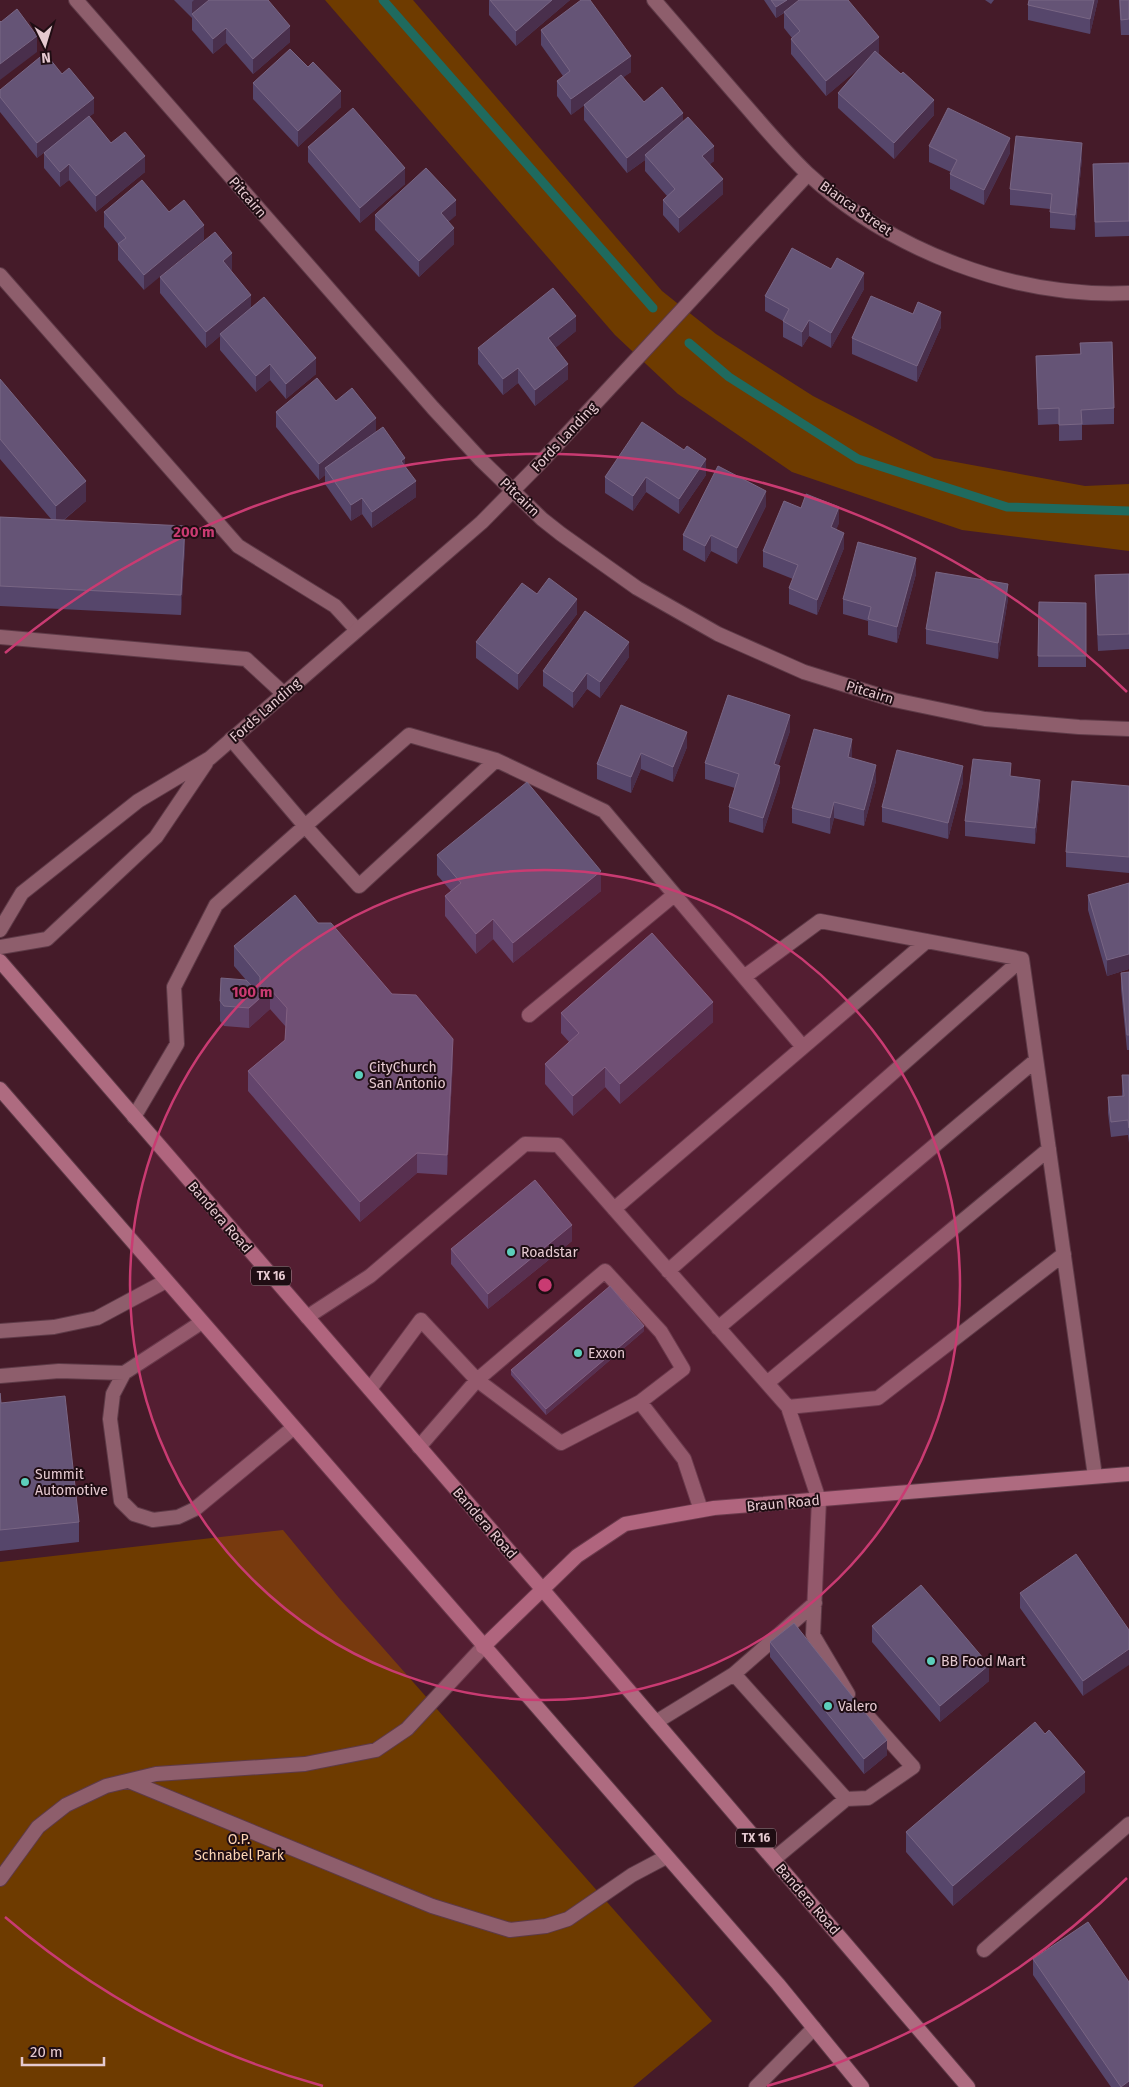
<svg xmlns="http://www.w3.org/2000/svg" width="1129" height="2087" viewBox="0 0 1129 2087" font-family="'Fira Sans',sans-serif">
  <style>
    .green { fill: #6e3b00 }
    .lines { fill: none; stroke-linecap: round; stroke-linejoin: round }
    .stream { stroke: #1f6a5e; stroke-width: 9 }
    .service-casing { stroke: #5e3a47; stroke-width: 16 }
    .minor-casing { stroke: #5e3a47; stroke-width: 16 }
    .primary-casing { stroke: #5e3a47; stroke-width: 16 }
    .service { stroke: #8e5e6c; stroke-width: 14 }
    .minor { stroke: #8e5e6c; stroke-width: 14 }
    .primary { stroke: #ae6b80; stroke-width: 14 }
    .wall { fill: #56466b }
    .shaded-wall { fill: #492f4c }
    .building { fill: #655476; stroke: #796684 }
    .ring { fill: none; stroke: #c93b72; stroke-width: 2.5 }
    .poi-dot { fill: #5ccebb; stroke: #1f0d13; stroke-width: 2 }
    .labels { text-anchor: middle; stroke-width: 4; stroke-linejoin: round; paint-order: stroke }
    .shield { fill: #1f0d13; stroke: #aa9197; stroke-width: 1 }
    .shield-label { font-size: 12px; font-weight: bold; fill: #e5c9d0 }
    .street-label { font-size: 14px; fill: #e5c9d0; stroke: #1f0d13 }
    .poi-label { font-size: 14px; fill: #e5c9d0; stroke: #1f0d13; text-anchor: start }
    .park-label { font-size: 14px; fill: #fcd4b4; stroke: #1f0d13 }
    .centre { fill: #c93b72; stroke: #1f0d13; stroke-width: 2.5 }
    .ring-label { font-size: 15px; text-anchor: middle; font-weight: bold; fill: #c93b72; stroke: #1f0d13; stroke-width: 4; stroke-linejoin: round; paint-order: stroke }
  </style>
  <rect width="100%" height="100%" fill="#451b29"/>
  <path class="green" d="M325,0H413L662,291L716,334L813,396L934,458L1085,486L1129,484V551L962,530L792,472L678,394L615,335Z
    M283,1530L339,1598L712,2021L633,2087H0V1562Z"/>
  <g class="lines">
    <path class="stream" d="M383,0L653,308
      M689,343L729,377L858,459L1007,507L1129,511"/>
    <defs>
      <path id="service" d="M0,275L238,546L335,606L357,630
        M0,637L246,659L284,694
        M231,739L305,826L409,735L496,760L604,811L744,977L820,921L1022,959L1095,1476
        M744,977L803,1047
        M529,1015L674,895
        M134,1117L177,1044L174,987L216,905L305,826L359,886L496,760
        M614,1209L927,941
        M668,1271L1022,959
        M307,1317L370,1276L525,1144L558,1145L788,1407L819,1500L813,1635L848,1694
        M202,1322L124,1373L113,1394L110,1419L121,1501L134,1514L153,1520L178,1517L195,1509L293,1428
        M718,1328L1036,1060
        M0,1331L54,1327L97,1318L166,1281
        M0,1376L59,1371L124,1373
        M767,1383L1049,1149
        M370,1389L421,1320L477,1380L605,1271L661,1332L683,1369L640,1402
        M788,1407L878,1398L1064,1254
        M419,1447L477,1380L561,1443L640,1402L684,1459L701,1510
        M734,1674L815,1603
        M656,1722L734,1674L846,1799L774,1859
        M129,1781L432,1906L510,1930L546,1926L568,1919L632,1875L666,1857
        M846,1799L868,1798L913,1767L864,1712
        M0,1879L38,1827L66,1805L106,1786L156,1774L305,1764L376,1750L407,1729L483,1647
        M984,1950L1129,1824
        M756,2087L814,2028"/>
      <path id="minor" d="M76,0L433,408L481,460L542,519L561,534L637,588L718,634L804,672L894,700L985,719L1079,727L1129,729
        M654,0C682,32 710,65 738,97C761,123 782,149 807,173C891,251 1014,298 1129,293
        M0,930L22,893L138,801L210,758L482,522L541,462L808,174
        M0,947L47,939L156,837L206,763"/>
      <path id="primary" d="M0,961L543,1590L968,2087
        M0,1089L778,1984L862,2087
        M483,1647L577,1556L625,1524L714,1508L1129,1474"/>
    </defs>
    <use href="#service" class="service-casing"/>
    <use href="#minor" class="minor-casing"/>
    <use href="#primary" class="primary-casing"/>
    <use href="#service" class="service"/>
    <use href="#minor" class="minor"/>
    <use href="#primary" class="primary"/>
  </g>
  <path class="wall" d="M174,0H268L290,42L253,74L226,43L213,54L192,30V18Z
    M489,0H570L516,46L489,15Z
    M764,0H848L879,52L878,53L934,115L894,159L838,108V93L859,68L826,96L791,54V39L792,38L784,28V13L776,18Z
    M985,0H994L991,4Z
    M1029,0H1098L1090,34L1028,20V5Z
    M1119,0H1129V35H1121Z
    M541,30L631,72L623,77L644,102L683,121L714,161L710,164L723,194L679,233L663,215V200L667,196L645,171V160L627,173L584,120V105L571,115L557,96V81L563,76L541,45Z
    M253,83L341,107L298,147L253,99Z
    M0,90L94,113L89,117L111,143L145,172L96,212L69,180L60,187L44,168V153L46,151L37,158L0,112Z
    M929,146L1010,153L984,205L950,189V174L951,172L929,162Z
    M308,147L405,184L360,223L308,162Z
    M1082,158L1075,230L1050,228V209L1010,205V189Z
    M1129,163V236L1095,237L1093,164Z
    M104,212H169L144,290L118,260V244L104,227Z
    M375,215H456L448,222L454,244L419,277L375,230Z
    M232,269L231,270L251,308L316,374L286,399L270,380L256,392L220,350V336L206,348L160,293V277Z
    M864,289L831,348L809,336L802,347L783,337V321L765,311V296Z
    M913,314L941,327L917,382L852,354V338Z
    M576,331L555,348L568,379L535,406L518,383L503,395L478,364V348Z
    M1080,343L1114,408V424L1082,425V440L1059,441V424L1038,425L1036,356L1080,354Z
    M0,379L86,501L64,520L185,546L181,615L0,606V517L51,519L0,459Z
    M336,401L376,432L405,468L416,497L372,528L362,514L351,521L325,484V475L319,480L276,427V412Z
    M706,475L679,514L646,492L633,511L605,493V477Z
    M766,506L737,564L711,551L705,562L683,550V535Z
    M839,523L836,529L844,548L817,615L789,604V588L793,579L763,567V551Z
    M916,574L897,643L868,635V621L843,614V599Z
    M1129,574V649L1098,651L1095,591V575Z
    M537,594L577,614L518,690L476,658V642Z
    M1008,599L998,659L926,644V629Z
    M1039,602L1086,603V667H1038Z
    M629,657L600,698L587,689L573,708L543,686V671Z
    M621,705L687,747L673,782L641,769L631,793L597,779V764Z
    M790,731L778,765L780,782L763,833L729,822V807L735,788L705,779V763Z
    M852,755L851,758L876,781L864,826L834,818L830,834L792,823V808Z
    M1011,777L1040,795L1035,844L965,836V821Z
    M963,782L948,839L882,822V807Z
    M1129,786V873L1066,867V852Z
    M437,855L601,891L513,963L493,939L476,954L445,916V896L451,891L437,875Z
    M1129,883V969L1107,976L1088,910V895Z
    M318,923L392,994L453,1059L447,1175L417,1173L360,1222L248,1091V1071L285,1040L286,1027L270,1009L249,1028L224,1026L220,1021V1001L246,980L234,966V946Z
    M1129,972V1050H1127L1121,989V973Z
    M561,1013L713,1022L620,1104L605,1087L573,1116L545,1084V1064L569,1042L561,1033Z
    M1122,1075H1129V1143L1128,1135L1111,1137L1108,1113V1097L1122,1096Z
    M572,1241L488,1309L451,1264V1249Z
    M644,1331L546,1415L511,1375V1370Z
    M0,1393L1,1403L79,1522V1542L0,1551Z
    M1020,1593L1129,1630L1083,1696L1020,1608Z
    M872,1626L989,1681L940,1722L872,1642Z
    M770,1642L887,1755L864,1774L770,1657Z
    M1085,1792L953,1906L906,1852V1832Z
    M1033,1959L1129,2087H1111L1033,1975Z"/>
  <path class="shaded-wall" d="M194,0H210L192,14V18V2Z
    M552,0H570L516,46V31Z
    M787,0H802L776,18V7Z
    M1094,0H1098L1090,34V19Z
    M290,26V42L253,74V59Z
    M226,28V43L213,54V39Z
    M37,36V52L0,80V64Z
    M879,37V52L826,96V81Z
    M631,56V72L571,115V99Z
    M341,91V107L298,147V131Z
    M94,98V113L37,158V143Z
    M934,100V115L894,159V143Z
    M683,113V129L645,155V160L627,173V158Z
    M1010,138V153L984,205V190Z
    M1082,143V158L1075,230V215Z
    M714,146V161L702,171V156Z
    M145,156V172L96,212V196Z
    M69,164V180L60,187V172Z
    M405,168V184L360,223V208Z
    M723,179V194L679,233V218Z
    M456,200V215L441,229V213Z
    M204,225V240L144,290V275Z
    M454,228V244L419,277V261Z
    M232,253V269L223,277V261Z
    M864,273V289L831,348V333Z
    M251,295V311L220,334V336L206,348V332Z
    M941,312V327L917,382V366Z
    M576,316V331L548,354V338Z
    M809,320V336L802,347V332Z
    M316,358V374L286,399V384Z
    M270,364V380L256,392V376Z
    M568,364V379L535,406V390Z
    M518,368V383L503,395V379Z
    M376,418V433L325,468V475L319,480V464Z
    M405,458V473L401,461Z
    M706,459V475L679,514V499Z
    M646,477V492L633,511V496Z
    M86,481V501L56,526V506Z
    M416,481V497L372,528V512Z
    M766,491V506L737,564V548Z
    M362,498V514L351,521V505Z
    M839,507V523L831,543V527Z
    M185,526V546L181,615V595Z
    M844,533V548L817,615V600Z
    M711,535V551L705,562V546Z
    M916,558V574L897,643V627Z
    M1008,584V599L998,659V643Z
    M577,599V614L518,690V674Z
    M629,642V657L600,698V682Z
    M587,673V689L573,708V692Z
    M790,715V731L774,779V764Z
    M687,732V747L673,782V767Z
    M852,739V755L848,773V757Z
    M641,753V769L631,793V777Z
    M876,765V781L864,826V810Z
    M780,766V782L763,833V818Z
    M963,766V782L948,839V823Z
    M1040,780V795L1035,844V828Z
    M834,802V818L830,834V818Z
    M601,871V891L513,963V943Z
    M493,919V939L476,954V934Z
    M1129,954V969L1107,976V960Z
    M270,989V1009L249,1028V1008Z
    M713,1002V1022L620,1104V1084Z
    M453,1039V1059L447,1175V1155Z
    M605,1067V1087L573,1116V1096Z
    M417,1153V1173L360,1222V1202Z
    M572,1225V1241L488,1309V1294Z
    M644,1326V1331L546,1415V1409Z
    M1129,1649V1665L1083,1696V1681Z
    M989,1665V1681L940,1722V1706Z
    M887,1740V1755L864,1774V1759Z
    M1085,1772V1792L953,1906V1886Z
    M1129,2081V2087H1121Z"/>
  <path class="building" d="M209,0H268L290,26L253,59L226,28L213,39L192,14Z
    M490,0H552L516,31Z
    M581,0H590L631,56L571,99L557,81L570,71L541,30Z
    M771,0H787L776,7Z
    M799,0H848L879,37L826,81L791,39L800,31L784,12Z
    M1029,0H1094L1090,19L1028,5Z
    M1120,0H1129V19L1121,20Z
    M17,9L37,36L0,64V21L1,22Z
    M290,49L308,67L313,62L341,91L298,131L253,83Z
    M875,51L901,74L903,72L934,100L894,143L838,93Z
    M45,53L62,74L69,68L94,98L37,143L0,97V90Z
    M621,75L644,102L662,87L683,113L627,158L584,105Z
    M353,108L405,168L360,208L308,147Z
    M948,108L1010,138L984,190L950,174L957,160L929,146Z
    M89,116L111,143L125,132L145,156L96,196L69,164L60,172L44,153Z
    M688,117L714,146L702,156L723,179L679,218L663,200L675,189L645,155Z
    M1016,136L1082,143L1075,215L1050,212L1052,194L1010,189Z
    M1129,163V221L1095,222L1093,164Z
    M426,168L456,200L441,213L454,228L419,261L375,215Z
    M142,180L169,212L184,200L204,225L144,275L118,244L126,238L104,212Z
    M215,232L232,253L223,261L251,295L206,332L160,277Z
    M792,248L831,269L837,258L864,273L831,333L809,320L802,332L783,321L789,309L765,296Z
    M553,288L576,316L548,338L568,364L535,390L518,368L503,379L478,348Z
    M871,296L913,314L918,302L941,312L917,366L852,338Z
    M264,297L316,358L286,384L270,364L256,376L220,334Z
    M1112,342L1114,408L1081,410L1082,424L1059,425V408L1038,409L1036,356L1081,354L1080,343Z
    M317,378L336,401L352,388L376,418L319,464L276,412Z
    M0,379L86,481L56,506L0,439Z
    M642,422L684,450L687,446L706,459L679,499L646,477L633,496L605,477Z
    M383,427L405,458L401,461L416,481L372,512L362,498L351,505L325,468Z
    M718,466L766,491L737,548L711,535L705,546L683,535Z
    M806,494L839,507L831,527L844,533L817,600L789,588L798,565L763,551L784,501L801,508Z
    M0,517L185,526L181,595L0,586Z
    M858,542L916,558L897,627L868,619L871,607L843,599Z
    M936,572L1008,584L998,643L926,629Z
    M1129,574V634L1098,635L1095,575Z
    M549,578L577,599L518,674L476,642L522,583L537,594Z
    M1039,602L1086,603V656H1038Z
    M585,611L629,642L600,682L587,673L573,692L543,671Z
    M728,695L790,715L774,764L780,766L763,818L729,807L739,774L705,763Z
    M621,705L687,732L673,767L641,753L631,777L597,764Z
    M814,729L852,739L848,757L876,765L864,810L834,802L830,818L792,808Z
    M897,750L963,766L948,823L882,807Z
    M973,759L1011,763L1010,776L1040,780L1035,828L965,821Z
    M1072,781L1129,786V857L1066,852Z
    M527,782L601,871L513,943L493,919L476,934L445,896L461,883L437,855Z
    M1129,883V954L1107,960L1088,895Z
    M295,895L318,923H331L392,994L416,995L453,1039L447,1155L417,1153L360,1202L248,1071L285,1040L287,1008L270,989L249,1008L224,1006L220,1001L221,978L246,980L260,995V977L234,946Z
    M652,933L713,1002L620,1084L605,1067L573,1096L545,1064L579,1033L561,1013Z
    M1129,972V1035H1127L1121,973Z
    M1122,1075H1129V1128L1128,1120L1111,1122L1108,1097L1124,1096Z
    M535,1180L572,1225L488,1294L451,1249Z
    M610,1286L644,1326L546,1409L511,1370Z
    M0,1393L1,1403L65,1396L79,1522L0,1530Z
    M1076,1554L1129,1630V1649L1083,1681L1020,1593Z
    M921,1585L989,1665L940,1706L872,1626Z
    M794,1623L887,1740L864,1759L770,1642Z
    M1035,1722L1045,1734L1049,1730L1085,1772L953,1886L906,1832Z
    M1088,1922L1129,1982V2081L1121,2087L1033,1959Z"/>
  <circle cx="545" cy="1285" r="415" fill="#c93b72" fill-opacity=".12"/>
  <g class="ring">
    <circle cx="545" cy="1285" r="415"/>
    <path d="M1127 1878A831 831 0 0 1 767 2086M323 2086A831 831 0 0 1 5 1917M5 653A831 831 0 0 1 1127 692"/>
  </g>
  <g class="poi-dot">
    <circle cx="359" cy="1075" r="5"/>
    <circle cx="511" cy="1252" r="5"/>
    <circle cx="578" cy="1353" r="5"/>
    <circle cx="25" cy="1482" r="5"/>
    <circle cx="931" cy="1661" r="5"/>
    <circle cx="828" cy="1706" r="5"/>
  </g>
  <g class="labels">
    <g class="shield">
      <rect x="251" y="1266.5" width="40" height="19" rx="4"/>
      <rect x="736" y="1828.5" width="40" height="19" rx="4"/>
    </g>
    <g class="shield-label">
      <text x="271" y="1280">TX 16</text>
      <text x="756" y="1842">TX 16</text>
    </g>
    <g class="street-label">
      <text transform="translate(248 197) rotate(49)" y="5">Pitcairn</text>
      <text transform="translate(856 208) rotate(35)" y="5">Bianca Street</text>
      <text transform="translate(564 437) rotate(-47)" y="5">Fords Landing</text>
      <text transform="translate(520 497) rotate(44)" y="5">Pitcairn</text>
      <text transform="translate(870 692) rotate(17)" y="5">Pitcairn</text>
      <text transform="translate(265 710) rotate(-41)" y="5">Fords Landing</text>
      <text transform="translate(220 1217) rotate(49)" y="5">Bandera Road</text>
      <text transform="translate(783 1503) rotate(-5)" y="5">Braun Road</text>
      <text transform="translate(485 1523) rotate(49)" y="5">Bandera Road</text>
      <text transform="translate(808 1899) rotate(49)" y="5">Bandera Road</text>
    </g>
    <g class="poi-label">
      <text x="369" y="1072">CityChurch<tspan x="369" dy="16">San Antonio</tspan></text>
      <text x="521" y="1257">Roadstar</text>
      <text x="588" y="1358">Exxon</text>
      <text x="35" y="1479">Summit<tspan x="35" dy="16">Automotive</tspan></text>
      <text x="941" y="1666">BB Food Mart</text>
      <text x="838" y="1711">Valero</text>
    </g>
    <g class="park-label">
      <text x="239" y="1844">O.P.<tspan x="239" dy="16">Schnabel Park</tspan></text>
    </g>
  </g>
  <circle cx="545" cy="1285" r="8" class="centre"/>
  <g class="ring-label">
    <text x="194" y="537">200 m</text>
    <text x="252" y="997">100 m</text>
  </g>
  <g transform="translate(45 45) rotate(175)" stroke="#1f0d13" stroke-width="4" paint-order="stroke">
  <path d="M0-4L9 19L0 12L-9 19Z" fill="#e5c9d0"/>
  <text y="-8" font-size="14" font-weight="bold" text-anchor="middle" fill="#e5c9d0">N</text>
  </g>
  <path d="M22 2057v8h82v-8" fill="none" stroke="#e5c9d0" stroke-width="2.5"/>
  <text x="30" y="2057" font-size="15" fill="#e5c9d0" stroke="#1f0d13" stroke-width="4" paint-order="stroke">20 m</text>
</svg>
